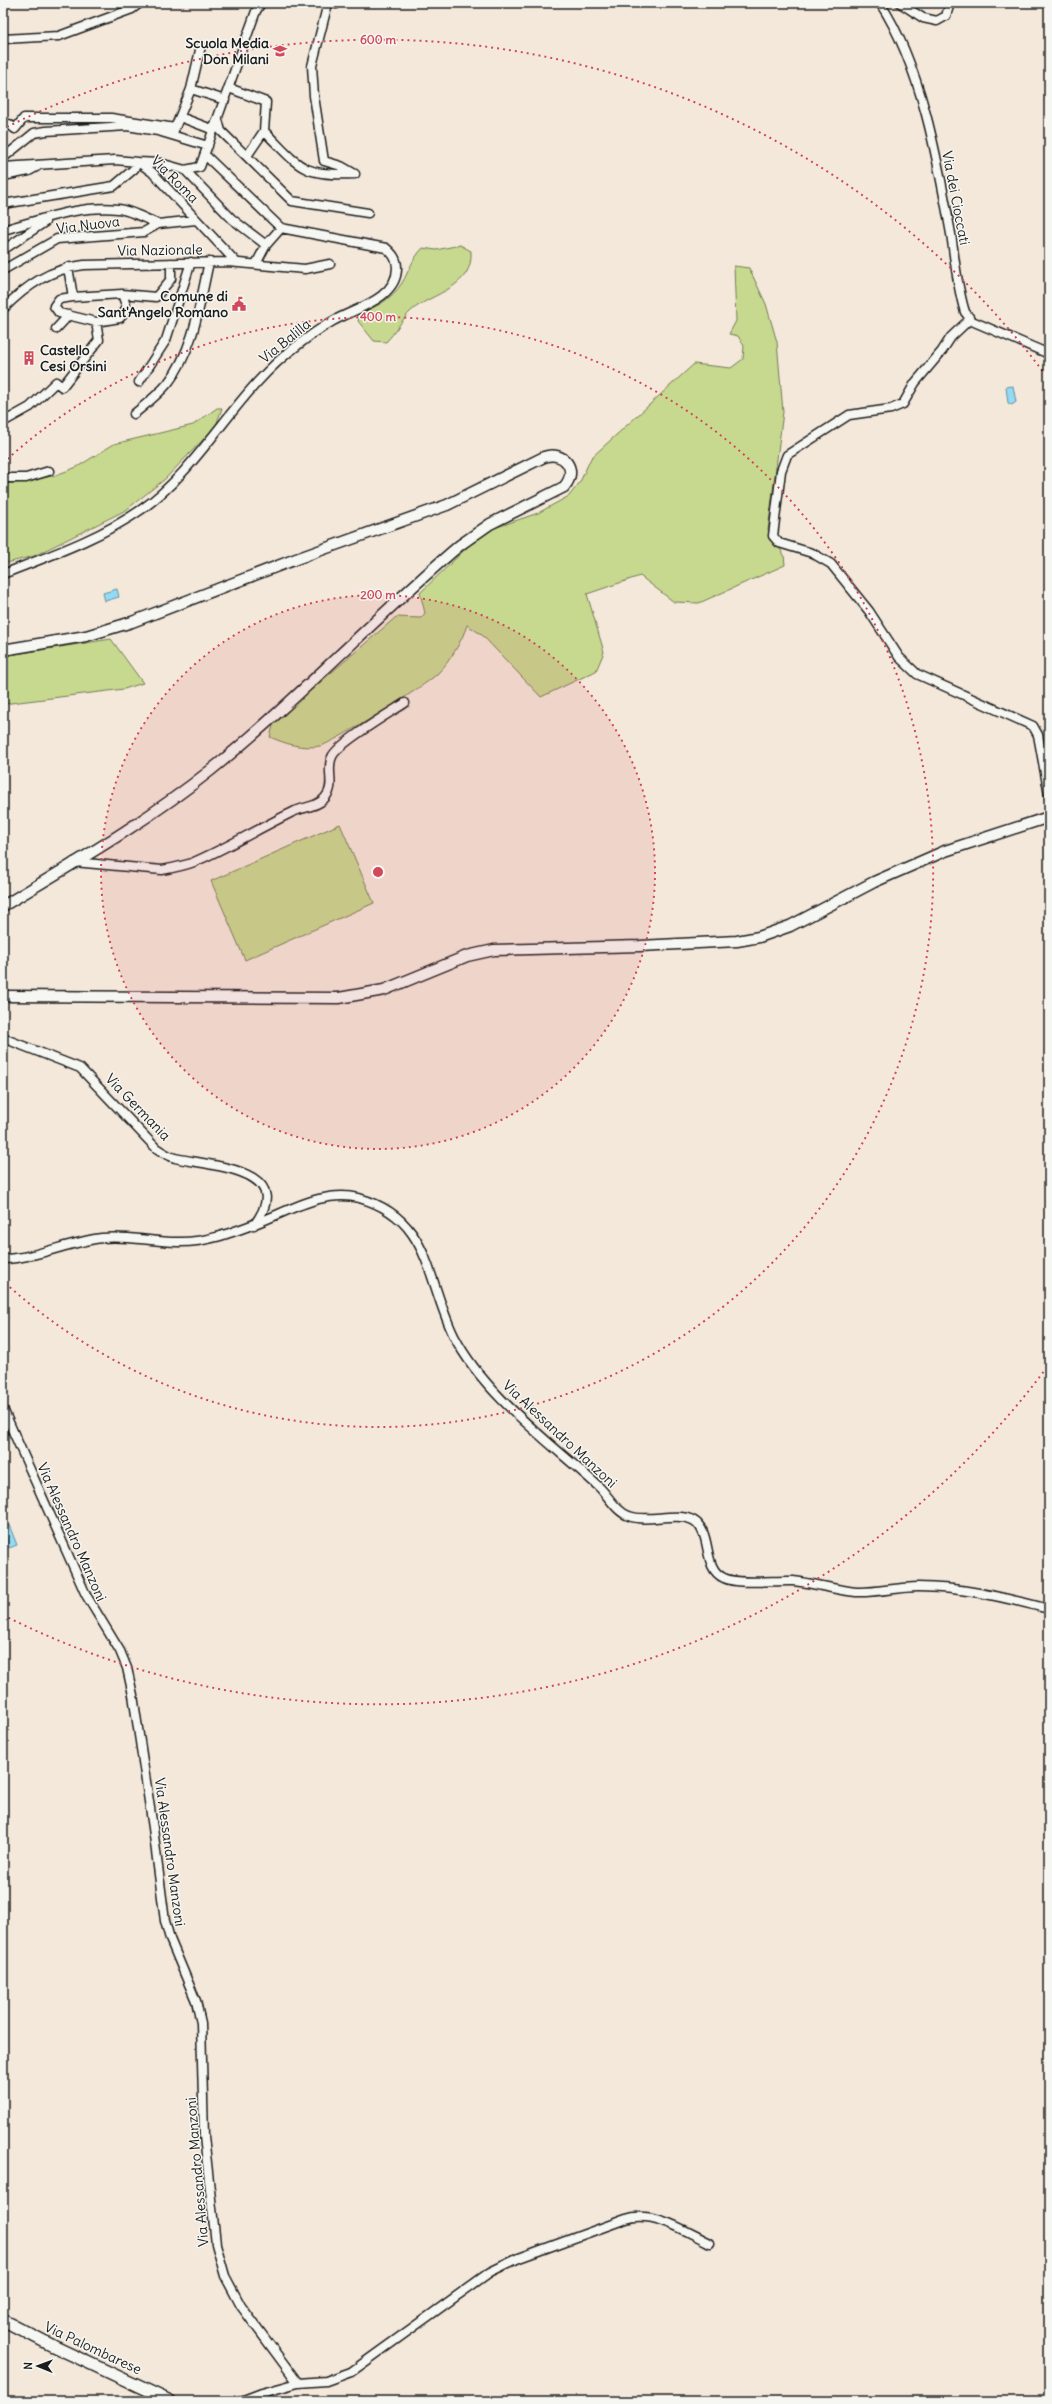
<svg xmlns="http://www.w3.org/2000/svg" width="1052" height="2404" viewBox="0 0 1052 2404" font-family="Delius,sans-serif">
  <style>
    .green { fill: #c7d98e; stroke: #727a55 }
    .water { fill: #93dbf4; stroke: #638f9e }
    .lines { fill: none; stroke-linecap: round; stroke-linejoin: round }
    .minor-casing { stroke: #1c1c1c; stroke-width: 11 }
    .tertiary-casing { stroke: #1c1c1c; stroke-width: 13 }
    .secondary-casing { stroke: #1c1c1c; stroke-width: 14 }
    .minor { stroke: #f6f6f2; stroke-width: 8 }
    .tertiary { stroke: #f6f6f2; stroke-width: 10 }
    .secondary { stroke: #f6f6f2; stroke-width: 11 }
    .ring { fill: none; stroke: #d1495b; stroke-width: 2; stroke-dasharray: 2 4 }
    .labels { text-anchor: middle; stroke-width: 3; stroke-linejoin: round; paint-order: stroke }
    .poi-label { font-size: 14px; font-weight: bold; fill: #1c1c1c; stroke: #f6f6f2; text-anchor: end }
    .street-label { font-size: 14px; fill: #1c1c1c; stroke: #f6f6f2 }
    .centre { fill: #d1495b; stroke: #f6f6f2; stroke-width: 2 }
    .ring-label { font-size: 12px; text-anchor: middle; font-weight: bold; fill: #d1495b; stroke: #f6f6f2; stroke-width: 3; stroke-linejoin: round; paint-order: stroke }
  </style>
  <rect width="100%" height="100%" fill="#f4e8da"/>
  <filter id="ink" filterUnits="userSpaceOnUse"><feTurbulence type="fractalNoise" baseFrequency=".025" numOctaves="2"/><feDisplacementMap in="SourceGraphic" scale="8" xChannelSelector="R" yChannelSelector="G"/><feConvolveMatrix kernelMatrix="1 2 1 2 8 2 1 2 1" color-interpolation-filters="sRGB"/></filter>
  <g filter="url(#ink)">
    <path class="green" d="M460,245L471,251C474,288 433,292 411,311C402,319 395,333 386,342L374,341L358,321L361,312C377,307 392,299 402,283C409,271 412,259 423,248L436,250Z
      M734,266L749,268L766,304L777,342L783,412L768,530L784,555L785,565L699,603L674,602L640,576L587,594L604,652L596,671L541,697L481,634L467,625C462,641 449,663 437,674C427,685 332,744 320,746C302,749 286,744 270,737L274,722L396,617L421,618L425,613L420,593L483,532L538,513L569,496L580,482L591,458L694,364L731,368L743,359L744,346L738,336L729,334L736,321Z
      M217,408H222L216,426L165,479L126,510L34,556L3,564V484L25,482L56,475L77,467L114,444L193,425Z
      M111,639L143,683L124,689L3,704V656Z
      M340,824L374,903L245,960L211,881Z"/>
    <path class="water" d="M1013,386L1016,402L1012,405L1008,403L1006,387Z
      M117,589L119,597L105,601L103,593Z
      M9,1525L17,1545L9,1548L3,1528Z"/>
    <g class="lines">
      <defs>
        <path id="minor" d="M328,3L312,66L314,96L324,161L341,166L355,174
          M336,3V4
          M880,3C921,65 938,161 951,234C955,260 957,287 965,312L972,321L1049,354
          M900,3L923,18L937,21L946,16L950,3
          M3,39L59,36L132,9L140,3
          M229,88L266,102L264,131L247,156
          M191,89L225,100
          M180,117L214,130
          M218,120L221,131L292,201L368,213
          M3,124H9L15,129L24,118H111L175,128
          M264,131C301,168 301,176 355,174
          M173,133L191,89L201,46
          M3,158L34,133L46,131L127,126L158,131L208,146
          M3,167L115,160L138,162L152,172L236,262
          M185,170L232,219L266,245
          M3,176L29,171L40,165
          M3,204L114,186L134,169L138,162L160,163L185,170L200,167L256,11L261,3
          M3,230C41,220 77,205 118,209C130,210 146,219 158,224
          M3,250L45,222
          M256,264L266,245L281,228
          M68,267L73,297L122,294L156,297L171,279V263
          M3,270L57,239L144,232L158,224L196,220
          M73,297L59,299L54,306L59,313L96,322L120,318L127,308L122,294
          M3,309C27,285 50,269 84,265L228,262L305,269L330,264
          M970,319L951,337L942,351L915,383L903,404L891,409L849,415L787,455L781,471L773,536L779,543L812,553L831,564L869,611L899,657L917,674L1033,726L1038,735L1049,795
          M56,329L69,315
          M139,382L166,340L191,262
          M134,414C146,404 158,395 168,383C194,350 200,302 209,262
          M3,422L30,407L56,382L62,387L99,340L96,322
          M3,478H26L49,471
          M3,574C49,556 101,538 142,509C202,467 237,389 298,345C309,336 321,328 333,321C354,309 397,299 397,268C397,259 393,254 386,248L281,228L205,155
          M74,862L162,870C173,868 184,866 194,862C229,847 261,827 295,811C305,807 321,806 327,795C335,784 326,769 332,757C337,744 391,712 405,703
          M3,1038L80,1068L156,1148C162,1152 168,1156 175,1158C208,1166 298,1168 254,1225
          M3,1259C37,1258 68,1242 102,1238C127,1235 152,1242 177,1242C205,1243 231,1233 257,1223C289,1211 324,1189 359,1198C431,1218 426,1279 454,1336C484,1395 550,1442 598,1486C608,1495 616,1512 629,1516C648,1524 682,1509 697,1523C712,1538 703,1569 724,1578C738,1585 776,1580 793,1581C814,1583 835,1590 856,1592C876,1593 898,1587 918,1587C964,1587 1005,1598 1049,1609
          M3,1409L86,1595L120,1651L127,1668L133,1695L153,1828L165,1921L170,1939L196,2001L201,2023L204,2136L216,2244L225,2276L241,2306L298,2383L262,2393L241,2401
          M298,2383L326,2381L351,2372L490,2272L519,2258L626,2219C654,2210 685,2231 710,2243"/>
        <path id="tertiary" d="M3,650L86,636L132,622L296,559L447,505L544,457C564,450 579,470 564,487L490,524L460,545C375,617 298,700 211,770C146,822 74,863 3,906
          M3,996L339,998L384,990L467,956L494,950L640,946L737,941L759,937L790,926L874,882L945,851L1049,817"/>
        <path id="secondary" d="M3,2320L53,2346L170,2401"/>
      </defs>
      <use href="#minor" class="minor-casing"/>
      <use href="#tertiary" class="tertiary-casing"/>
      <use href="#secondary" class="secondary-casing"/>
      <use href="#minor" class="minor"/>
      <use href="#tertiary" class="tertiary"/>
      <use href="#secondary" class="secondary"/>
    </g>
  </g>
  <circle cx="378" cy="872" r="277" fill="#d1495b" fill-opacity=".12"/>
  <g class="ring">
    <circle cx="378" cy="872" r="277"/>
    <path d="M3 463A555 555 0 1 1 3 1281"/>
    <path d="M1047 1367A832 832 0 0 1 7 1617M7 127A832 832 0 0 1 1047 377"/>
  </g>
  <defs>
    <symbol id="school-bare" viewBox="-9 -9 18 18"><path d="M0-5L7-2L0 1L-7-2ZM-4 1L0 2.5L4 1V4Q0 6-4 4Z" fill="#d1495b" stroke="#f6f6f2" stroke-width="2.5" paint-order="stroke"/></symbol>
    <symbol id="civic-bare" viewBox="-9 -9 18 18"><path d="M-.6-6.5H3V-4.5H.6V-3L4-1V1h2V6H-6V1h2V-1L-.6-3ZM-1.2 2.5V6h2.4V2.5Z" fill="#d1495b" stroke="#f6f6f2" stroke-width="2.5" paint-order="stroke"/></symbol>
    <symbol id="building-bare" viewBox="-9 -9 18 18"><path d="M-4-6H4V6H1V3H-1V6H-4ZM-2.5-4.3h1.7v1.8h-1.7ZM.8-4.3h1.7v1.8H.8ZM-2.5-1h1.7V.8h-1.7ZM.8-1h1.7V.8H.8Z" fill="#d1495b" stroke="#f6f6f2" stroke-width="2.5" paint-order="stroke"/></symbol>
  </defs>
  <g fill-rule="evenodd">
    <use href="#school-bare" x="270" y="41" width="20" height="20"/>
    <use href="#civic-bare" x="229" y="294" width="20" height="20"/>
    <use href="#building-bare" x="19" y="348" width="20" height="20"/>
  </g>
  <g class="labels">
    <g class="poi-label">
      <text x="269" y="48">Scuola Media<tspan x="269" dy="16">Don Milani</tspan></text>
      <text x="228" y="301">Comune di<tspan x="228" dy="16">Sant'Angelo Romano</tspan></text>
      <text x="40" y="355" text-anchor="start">Castello<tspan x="40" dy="16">Cesi Orsini</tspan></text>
    </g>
    <g class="street-label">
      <text transform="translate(175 179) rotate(45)" y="5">Via Roma</text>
      <text transform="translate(956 198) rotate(79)" y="5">Via dei Cioccati</text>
      <text transform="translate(88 225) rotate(-7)" y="5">Via Nuova</text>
      <text transform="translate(160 250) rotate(-1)" y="5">Via Nazionale</text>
      <text transform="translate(285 341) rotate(-39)" y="5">Via Balilla</text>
      <text transform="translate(138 1107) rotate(46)" y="5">Via Germania</text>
      <text transform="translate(560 1434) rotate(43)" y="5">Via Alessandro Manzoni</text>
      <text transform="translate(72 1532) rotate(66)" y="5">Via Alessandro Manzoni</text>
      <text transform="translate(170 1852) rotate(82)" y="5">Via Alessandro Manzoni</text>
      <text transform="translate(197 2172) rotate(-95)" y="5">Via Alessandro Manzoni</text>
      <text transform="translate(93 2348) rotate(25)" y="5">Via Palombarese</text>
    </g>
  </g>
  <circle cx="378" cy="872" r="6" class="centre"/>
  <g class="ring-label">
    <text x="378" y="44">600 m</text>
    <text x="378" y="321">400 m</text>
    <text x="378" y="599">200 m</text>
  </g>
  <rect width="1052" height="2404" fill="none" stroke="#f6f6f2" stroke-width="16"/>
  <rect x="8" y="8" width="1036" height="2388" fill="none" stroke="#1c1c1c" stroke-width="1.5" filter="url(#ink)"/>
  <g transform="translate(38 2366) rotate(271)" stroke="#f6f6f2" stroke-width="3" paint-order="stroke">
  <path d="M0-3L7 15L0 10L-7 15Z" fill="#1c1c1c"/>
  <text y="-6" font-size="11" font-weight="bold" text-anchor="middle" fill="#1c1c1c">N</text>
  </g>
</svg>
